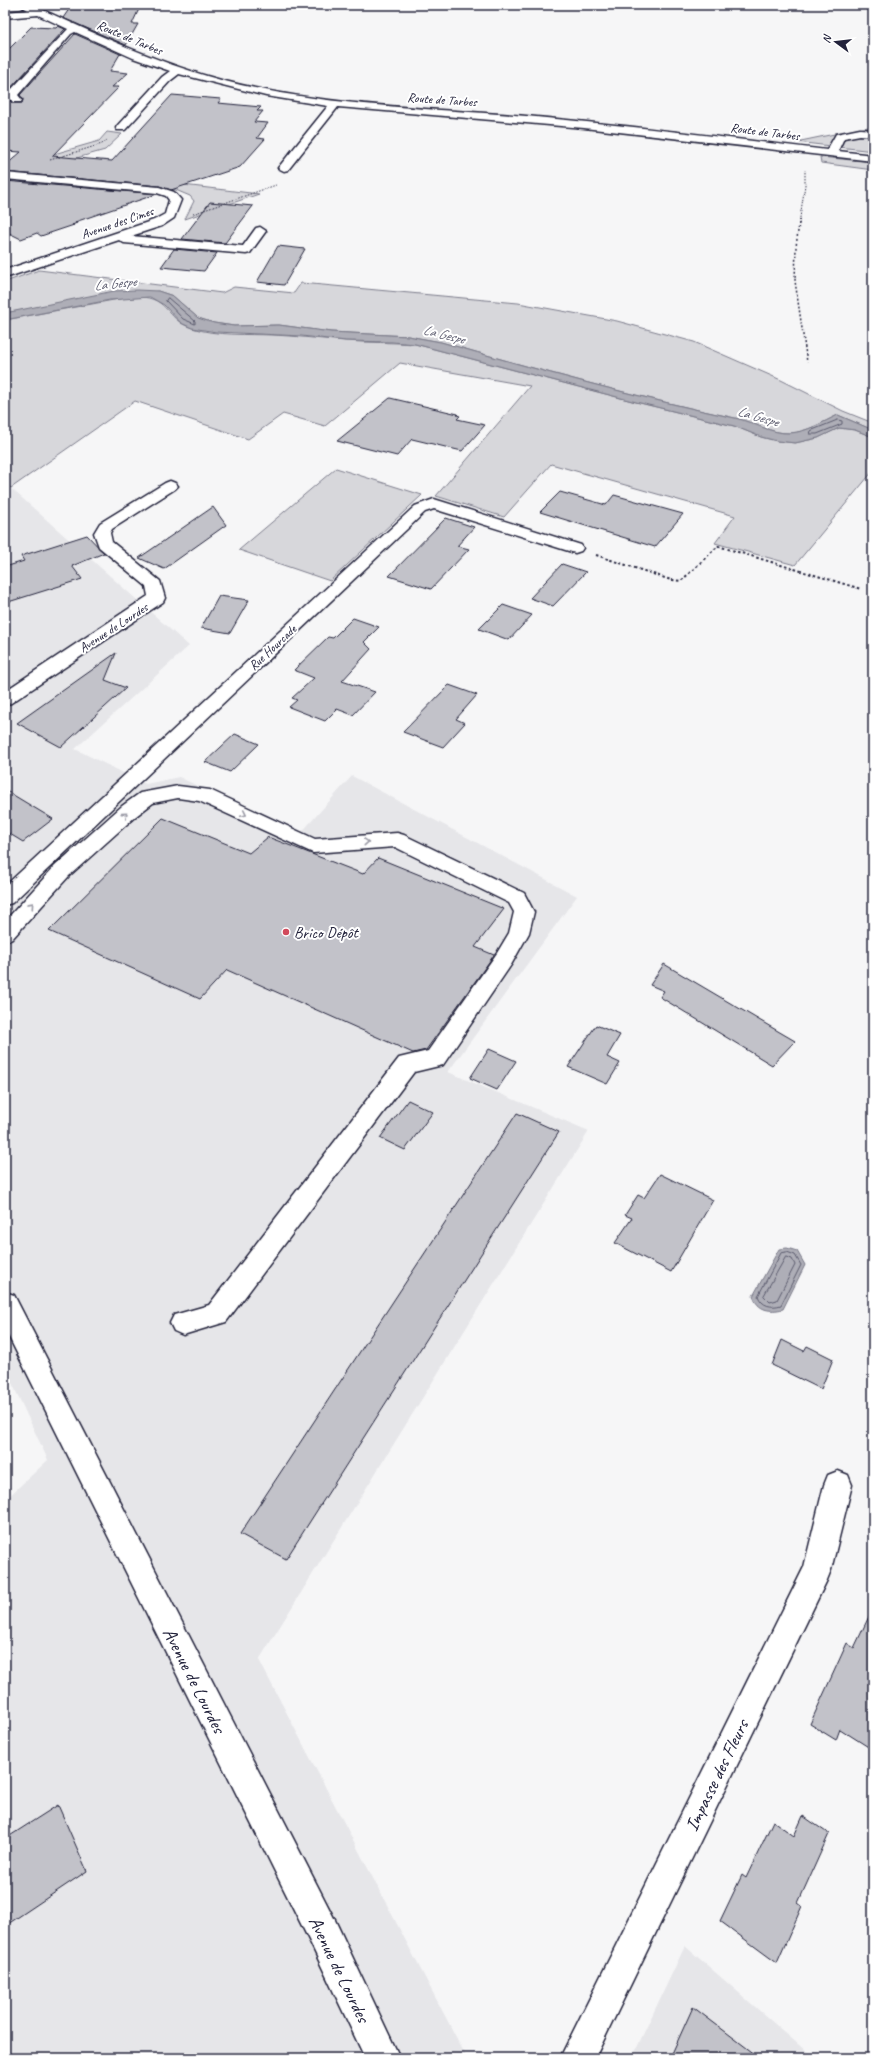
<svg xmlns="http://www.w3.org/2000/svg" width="878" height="2063" viewBox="0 0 878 2063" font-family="Caveat,sans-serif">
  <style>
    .built { fill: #e6e6e9 }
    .green { fill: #d7d7db; stroke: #7c7c8b }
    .water { fill: #aeaeb7; stroke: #767685 }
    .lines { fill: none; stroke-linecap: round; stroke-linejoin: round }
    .shore { stroke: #5a5a6d; stroke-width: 1 }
    .building { fill: #c2c2c9; stroke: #22223b }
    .minor-casing { stroke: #22223b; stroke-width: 3 }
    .major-casing { stroke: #22223b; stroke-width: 3 }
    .path-far2 { stroke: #22223b; stroke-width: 1; stroke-dasharray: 1.5 1.5; stroke-linecap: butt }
    .path-far1 { stroke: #22223b; stroke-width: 1.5; stroke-dasharray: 2 2; stroke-linecap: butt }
    .path { stroke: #22223b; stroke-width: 2; stroke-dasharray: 2.5 2.5; stroke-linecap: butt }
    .minor { fill: #fff; fill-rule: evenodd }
    .major { fill: #fff; fill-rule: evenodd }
    .oneway { stroke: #9c9ca7 }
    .poi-dot { fill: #d1495b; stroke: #fff; stroke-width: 1.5 }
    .labels { text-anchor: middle; stroke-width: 4; stroke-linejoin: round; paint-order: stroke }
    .far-street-label { font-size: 13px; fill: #22223b; stroke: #fff }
    .far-water-label { font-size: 14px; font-style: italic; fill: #5a5a6d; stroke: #fff }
    .poi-label { font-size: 16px; fill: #22223b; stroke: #fff; text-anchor: start }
    .near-street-label { font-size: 19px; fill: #22223b; stroke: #fff }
  </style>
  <rect width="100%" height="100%" fill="#f6f6f7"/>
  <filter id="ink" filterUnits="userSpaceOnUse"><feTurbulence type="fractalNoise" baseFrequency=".025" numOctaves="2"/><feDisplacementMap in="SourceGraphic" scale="8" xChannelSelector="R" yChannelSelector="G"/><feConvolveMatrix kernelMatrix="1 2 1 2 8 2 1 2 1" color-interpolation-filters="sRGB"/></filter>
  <g filter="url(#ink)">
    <path class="built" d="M5,483L189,646L75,749L146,784L179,777L299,835L352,776L577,896L448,1072L589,1131L259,1660L467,2058H5V1500L48,1460L5,1368Z
      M685,1946L814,2058H632Z"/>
    <path class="green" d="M873,126V151L796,142Z
      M107,132L122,134L105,150L34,170L9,167L99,141Z
      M820,157L873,162V170L821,163Z
      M166,183L259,194L185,219L194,201L190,196L166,186Z
      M39,270L222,293L234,287L294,293L301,283L518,303L617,321L694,342L781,380L843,411L873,423V430L838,415C823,422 807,432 790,433C771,434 754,422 735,418C636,397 538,370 441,342L408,336L331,332L279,325L234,326L214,323L198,318L173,296L158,291L5,313V282Z
      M130,297C171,294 163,319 192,328C216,336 247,334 273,335C297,336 321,339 345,341C369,343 392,342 415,344L636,402L734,426L761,437L777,441L795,443L818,438L839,428L855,430L873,437V471L795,565L715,543L735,516L551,464L504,517L436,496L530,386L400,363L325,426L283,414L248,439L135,401L11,488L5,483V320Z
      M336,468L422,495L330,581L239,550Z"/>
    <path class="water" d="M137,290L158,291L173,296L198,318L214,323L234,326L279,325L331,332L408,336L441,342C538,370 636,397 735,418C754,422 771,434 790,433C807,432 823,422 838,415L873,430V437L855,430L839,428L818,438L795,443L777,441L761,437L734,426L636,402L415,344L392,342L346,341L301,336L216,332L192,328L181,323L164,305L150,297L110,300L5,320V313L114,291Z
      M787,1248L797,1251L805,1265L783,1309C770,1312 758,1311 753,1296L779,1249Z"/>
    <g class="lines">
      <path class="shore" d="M168,298L195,321V324L183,319L166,301Z
        M838,420L842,421V424L817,434H810L811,431Z
        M787,1252L795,1255L801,1265L781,1305C771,1308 762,1306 758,1296L781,1253Z
        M786,1257L792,1259L795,1265L777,1300L770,1302L764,1296Z"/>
    </g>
    <path class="building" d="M72,5L139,9L132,24H138L126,45L63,18Z
      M58,26L65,29L7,92L6,96L12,103H22L23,99L20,95L75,34L120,54L110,71L128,73L112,87H119L52,156L112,161L172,95L221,99L218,103L261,107L257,111H263L254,122L268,123L257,138L265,139L240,167L171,190L159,186L5,172V166L21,152L5,151V81L9,77L5,73V53L31,27L56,28Z
      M5,181L157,194L75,222L77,223L72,225H74L41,236L37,233L21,239L5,231Z
      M210,202L253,206L225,243L182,239Z
      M278,246L305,249L284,285L257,282Z
      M174,249L217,253L204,271L161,267Z
      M390,398L458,414L457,415L460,416L457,419L485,425L462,451L412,439L397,456L337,441Z
      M560,492L606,505L614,495L683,514L655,547L540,512Z
      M213,507L226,525L164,569L139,558Z
      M446,518L474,527L457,546L469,549L431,589L389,576Z
      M87,535L104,553L72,566L82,579L5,603V567L24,561L21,556Z
      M562,564L586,572L553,606L530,598Z
      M219,596L249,600L230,633L201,628Z
      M503,605L532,615L509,640L479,629Z
      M353,618L379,627L364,642L371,649L342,681L375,692L353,715L337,709L325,721L289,707L297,700L292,698L314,678L294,670L328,637L333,638Z
      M116,653L105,680L126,688L61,747L17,723Z
      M449,685L477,695L456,719L465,723L443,747L403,732Z
      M235,734L259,744L230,772L205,762Z
      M5,790L53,819L23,842L5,831Z
      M163,818L249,853L268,837L363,874L378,858L504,909L475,947L494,955L426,1050L413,1053L227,970L200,999L49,931Z
      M664,964L759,1020L795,1041L772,1065L660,997L664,991L650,985Z
      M596,1025L620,1035L607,1057L620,1063L607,1084L568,1067Z
      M489,1049L516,1061L497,1090L470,1078Z
      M408,1100L433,1112L405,1150L380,1138Z
      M517,1113L559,1132L286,1559L240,1534Z
      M660,1174L713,1200L671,1272L615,1243L632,1218L625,1215L638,1195L644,1198Z
      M782,1340L804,1351L807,1346L833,1359L821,1389L772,1365Z
      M873,1608V1750L840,1729L836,1740L810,1724L847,1643L854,1648Z
      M58,1805L87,1871L5,1926V1839Z
      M803,1816L829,1834L798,1903L802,1906L777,1963L720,1921L742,1875L746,1878L773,1821L794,1836Z
      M693,2007L760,2058H670Z"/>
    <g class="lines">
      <defs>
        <path id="minor" d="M19,5H32C94,33 155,62 221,80C320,106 425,108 526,116C627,125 727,138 827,150L836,134L860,129L873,130V136L860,135L844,138L838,151L873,155V161L584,128L338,107L288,170L284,171L278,168L328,106L266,96L179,74L170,81L125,130H117L116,128L117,126L162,77L170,71L133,58L75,32L71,34L18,95L22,100L21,102H13L7,95L8,93L68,29L38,15L5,18V12L28,10Z
          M5,173L159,187L174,192L181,200L174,218L162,226L131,236L243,246L256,228L260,227L266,231L250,253L246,254L124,243L119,240L5,278V270L154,220L165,214L169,200L166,196L157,193L5,179Z
          M170,481L175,483L178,486L175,489L112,529L110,533L112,542L160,581L165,598L163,602L11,703L5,705V691L148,596L146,586L99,547L94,533L100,523L165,483Z
          M434,499L581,545L583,548L581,551L575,553L434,509L425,512L12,903L5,905V886L415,506Z
          M178,786L210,790L315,839L397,833L404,835L524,893L534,912L529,933L511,965L443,1065L414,1072L226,1322L183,1335L174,1331L170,1323L174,1315L209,1305L399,1058L428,1051L497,953L509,933L514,912L509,903L395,847L313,853L199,801L178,798L153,803L136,816L69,876L12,939L5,942V921L55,866L122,806L140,793Z
          M838,1471L848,1475L852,1485L831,1570L827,1580L595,2058H560L804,1567L824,1485L828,1475Z"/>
        <path id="major" d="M5,1292L14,1295L335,1920L400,2058H365L311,1944L5,1329Z"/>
      </defs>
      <use href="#minor" class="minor-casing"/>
      <use href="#major" class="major-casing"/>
      <path class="path-far2" d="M50,160L102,144L107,140
        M193,214L276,185
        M799,224L805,185V170"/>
      <path class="path-far1" d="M799,223L796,247L795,281L807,362"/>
      <path class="path" d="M596,555L671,580L681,581L718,546L861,589"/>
      <use href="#minor" class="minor"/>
      <use href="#major" class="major"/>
    </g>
    <defs><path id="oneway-chevron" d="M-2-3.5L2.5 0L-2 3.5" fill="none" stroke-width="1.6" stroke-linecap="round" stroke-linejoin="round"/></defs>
    <g class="oneway">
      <use href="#oneway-chevron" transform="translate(244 814) rotate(25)"/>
      <use href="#oneway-chevron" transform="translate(125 815) rotate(-40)"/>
      <use href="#oneway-chevron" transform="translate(366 842) rotate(-4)"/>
      <use href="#oneway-chevron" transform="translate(31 905) rotate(-48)"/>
    </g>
  </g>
  <circle class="poi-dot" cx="286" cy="932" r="4"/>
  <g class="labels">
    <g class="far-street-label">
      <text transform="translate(130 37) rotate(23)" y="5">Route de Tarbes</text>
      <text transform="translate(442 99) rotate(4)" y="5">Route de Tarbes</text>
      <text transform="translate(765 131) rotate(7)" y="5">Route de Tarbes</text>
      <text transform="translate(117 222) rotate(-19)" y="5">Avenue des Cimes</text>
      <text transform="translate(113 627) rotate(-33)" y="5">Avenue de Lourdes</text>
      <text transform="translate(272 647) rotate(-43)" y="5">Rue Hourcade</text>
    </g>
    <g class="far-water-label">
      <text transform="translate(115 283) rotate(-6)" y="5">La Gespe</text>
      <text transform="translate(444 334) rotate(14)" y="5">La Gespe</text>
      <text transform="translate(758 416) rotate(16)" y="5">La Gespe</text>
    </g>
    <g class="poi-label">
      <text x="294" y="938">Brico Dépôt</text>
    </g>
    <g class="near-street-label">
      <text transform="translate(195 1680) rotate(63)" y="7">Avenue de Lourdes</text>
      <text transform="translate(716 1775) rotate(-64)" y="7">Impasse des Fleurs</text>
      <text transform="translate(340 1969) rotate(64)" y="7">Avenue de Lourdes</text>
    </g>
  </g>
  <rect width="878" height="2063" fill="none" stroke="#fff" stroke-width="20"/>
  <rect x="10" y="10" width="858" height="2043" fill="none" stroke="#22223b" stroke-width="1.5" filter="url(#ink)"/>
  <g transform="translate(836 42) rotate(285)" stroke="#ffffff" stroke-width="3" paint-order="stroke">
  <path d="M0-3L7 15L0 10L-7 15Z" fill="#22223b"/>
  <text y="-6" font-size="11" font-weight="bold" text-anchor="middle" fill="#22223b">N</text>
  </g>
</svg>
